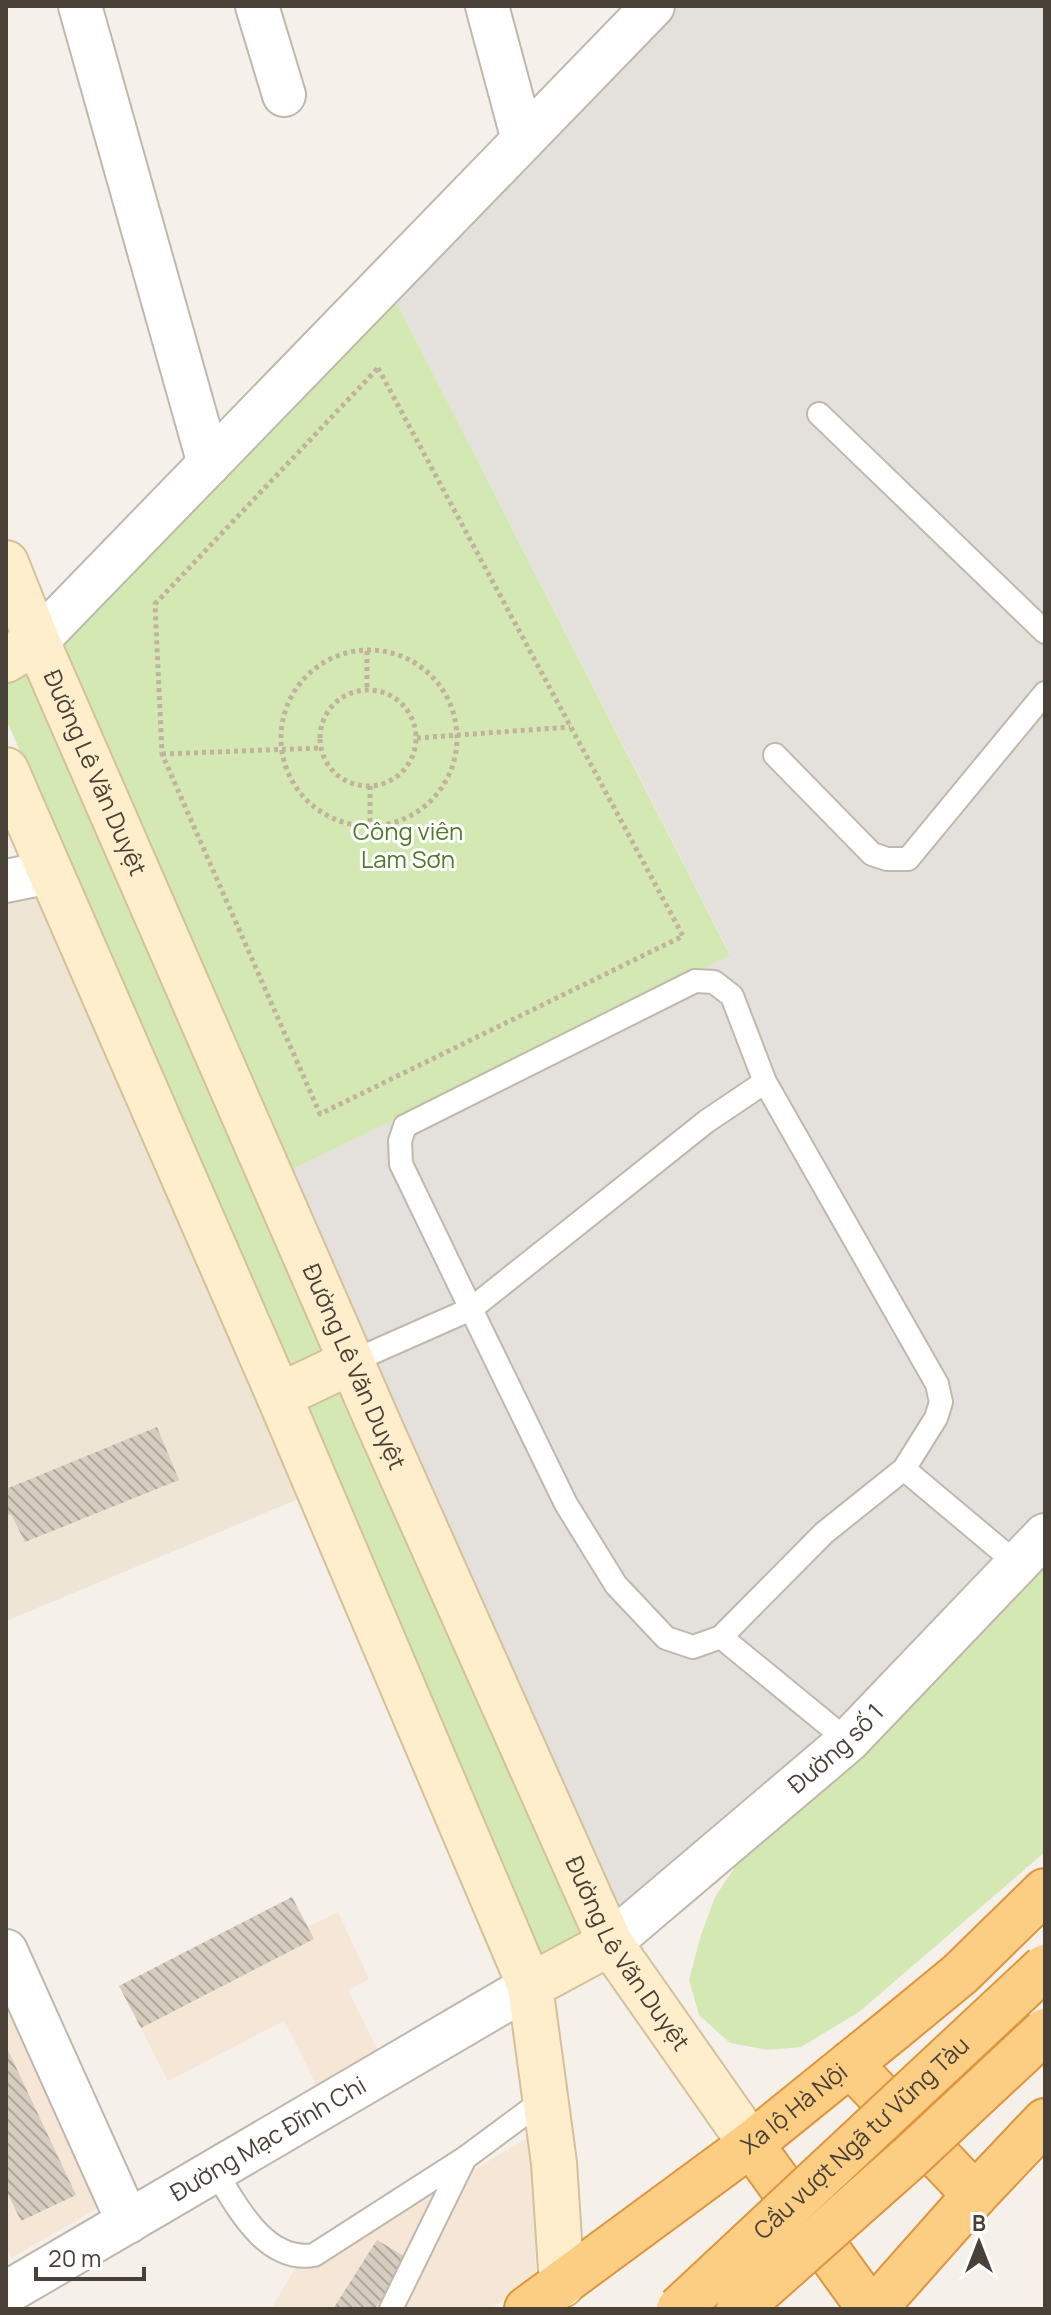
<svg xmlns="http://www.w3.org/2000/svg" width="1051" height="2315" viewBox="0 0 1051 2315" font-family="Manrope,sans-serif">
  <style>
    .commercial { fill: #f6e6d6 }
    .industrial { fill: #e4e0db }
    .education { fill: #eee5d4 }
    .green { fill: #d4e8b3 }
    .building { fill: url(#building-back-hatch) }
    .lines { fill: none; stroke-linecap: round; stroke-linejoin: round }
    .service-casing { stroke: #c0b8ac; stroke-width: 26 }
    .minor-casing { stroke: #c0b8ac; stroke-width: 46 }
    .secondary-casing { stroke: #d4c19a; stroke-width: 48 }
    .trunk-casing { stroke: #dd963c; stroke-width: 48 }
    .path { stroke: #c2b29e; stroke-width: 5; stroke-dasharray: 4 4; stroke-linecap: butt }
    .service { stroke: #fff; stroke-width: 22 }
    .minor { stroke: #fff; stroke-width: 42 }
    .secondary { stroke: #feeecb; stroke-width: 44 }
    .trunk { stroke: #fcce84; stroke-width: 44 }
    .trunk-bridge-casing { stroke: #dd963c; stroke-width: 48; stroke-linecap: butt }
    .trunk-bridge { stroke: #fcce84; stroke-width: 44 }
    .labels { text-anchor: middle; stroke-width: 6; stroke-linejoin: round; paint-order: stroke }
    .street-label { font-size: 24px; fill: #494138; stroke: #fff }
    .park-label { font-size: 24px; fill: #4f7b2b; stroke: #fff }
  </style>
  <defs>
    <pattern id="building-back-hatch" width="6" height="6" patternUnits="userSpaceOnUse" patternTransform="scale(2)"><rect width="6" height="6" fill="#d6ccbf"/><path d="M-1 5l2 2M0 0l6 6M5-1l2 2" fill="none" stroke="#b0a79c"/></pattern>
  </defs>
  <rect width="100%" height="100%" fill="#f5f1ea"/>
  <path class="commercial" d="M292,1897L308,1927L338,1912L369,1979L348,1990L379,2053L317,2086L284,2021L168,2081L119,1986Z
    M6,1983L105,2204L11,2258L6,2246Z
    M529,2137L533,2161L536,2276L491,2309H271L297,2265L318,2263Z"/>
  <path class="industrial" d="M671,6H1045V1518L844,1727L621,1916L366,1344L291,1170L730,954L392,293Z"/>
  <path class="education" d="M34,890L301,1498L6,1621V895Z"/>
  <path class="green" d="M392,293L730,955L291,1170L56,637Z
    M25,664L328,1360L293,1375L6,719V675Z
    M337,1382L587,1941L544,1965L302,1398Z
    M1045,1559V1852L859,2012L801,2047L768,2050L730,2043L699,2015L689,1980L701,1935L715,1897L737,1864Z"/>
  <path class="building" d="M157,1427L179,1480L25,1542L11,1514L6,1516V1489Z
    M292,1897L314,1939L141,2028L119,1986Z
    M6,2046L76,2195L21,2221L6,2190Z
    M377,2240L407,2258L375,2309H333Z"/>
  <g class="lines">
    <defs>
      <path id="service" d="M819,414L1045,632
        M775,755L872,854L887,859H908L1045,693
        M351,1362L471,1309L401,1164L400,1141L405,1126L695,981L714,982L732,996L765,1082L937,1384L941,1402L936,1418L904,1469L824,1533L721,1637L693,1647L666,1638L616,1585L566,1504L471,1309L707,1121L765,1082
        M904,1469L1016,1563
        M721,1637L848,1741
        M215,2171C237,2206 265,2263 314,2255L465,2158L546,2098
        M391,2309L464,2160"/>
      <g id="minor">
        <path d="M80,6L209,464"/>
        <path d="M257,6L284,95"/>
        <path d="M487,6L523,140"/>
        <path d="M37,641L653,6"/>
        <path d="M6,881L50,872"/>
        <path id="s1" d="M610,1943L848,1741L1045,1535"/>
        <path d="M6,1951L128,2222"/>
        <path id="s2" d="M6,2293L530,1986"/>
      </g>
      <g id="secondary">
        <path id="s3" d="M6,563L37,641L379,1425L610,1943L751,2144"/>
        <path d="M6,660L37,641"/>
        <path d="M6,770L279,1396L530,1986L554,2163L562,2285"/>
        <path d="M279,1396L351,1362"/>
        <path d="M530,1986L610,1943"/>
      </g>
      <g id="trunk">
        <path d="M850,2064L975,2195"/>
        <path d="M751,2144L870,2309"/>
        <path id="s4" d="M527,2309L751,2144L892,2030L960,1974L1045,1891"/>
        <path d="M874,2309L975,2195L1045,2121"/>
      </g>
    </defs>
    <use href="#service" class="service-casing"/>
    <use href="#minor" class="minor-casing"/>
    <use href="#secondary" class="secondary-casing"/>
    <use href="#trunk" class="trunk-casing"/>
    <path class="path" d="M378,368L683,936L320,1114L162,754L155,604Z
      M281 738a88 88 0 1 1 176 0a88 88 0 1 1-176 0Z
      M367,651V690
      M320 738a48 48 0 1 1 96 0a48 48 0 1 1-96 0Z
      M417,738L570,727
      M162,754L320,748
      M370,786V826"/>
    <use href="#service" class="service"/>
    <use href="#minor" class="minor"/>
    <use href="#secondary" class="secondary"/>
    <use href="#trunk" class="trunk"/>
    <defs>
      <g id="trunk-bridge">
        <path id="s5" d="M679,2309L1045,1967"/>
        <path d="M739,2309L909,2158L1045,2031"/>
      </g>
    </defs>
    <use href="#trunk-bridge" class="trunk-bridge-casing"/>
    <use href="#trunk-bridge" class="trunk-bridge"/>
  </g>
  <g class="labels">
    <g class="street-label">
      <text dy="8" stroke="none"><textPath href="#s3" startOffset="228">Đường Lê Văn Duyệt</textPath></text>
      <text dy="8" stroke="none"><textPath href="#s3" startOffset="876">Đường Lê Văn Duyệt</textPath></text>
      <text dy="8" stroke="none"><textPath href="#s1" startOffset="298">Đường số 1</textPath></text>
      <text dy="8" stroke="none"><textPath href="#s3" startOffset="1524">Đường Lê Văn Duyệt</textPath></text>
      <text dy="8" stroke="none"><textPath href="#s4" startOffset="334">Xa lộ Hà Nội</textPath></text>
      <text dy="8" stroke="none"><textPath href="#s2" startOffset="304">Đường Mạc Đĩnh Chi</textPath></text>
      <text dy="8" stroke="none"><textPath href="#s5" startOffset="250">Cầu vượt Ngã tư Vũng Tàu</textPath></text>
    </g>
    <g class="park-label">
      <text x="408" y="840">Công viên<tspan x="408" dy="28">Lam Sơn</tspan></text>
    </g>
  </g>
  <rect width="1051" height="2315" fill="none" stroke="#494138" stroke-width="16"/>
  <g transform="translate(979 2243)" stroke="#ffffff" stroke-width="6" paint-order="stroke">
  <path d="M0-6L14 30L0 20L-14 30Z" fill="#494138"/>
  <text y="-12" font-size="22" font-weight="bold" text-anchor="middle" fill="#494138">B</text>
  </g>
  <path d="M36 2267v12h108v-12" fill="none" stroke="#494138" stroke-width="4"/>
  <text x="48" y="2267" font-size="24" fill="#494138" stroke="#ffffff" stroke-width="6" paint-order="stroke">20 m</text>
</svg>
